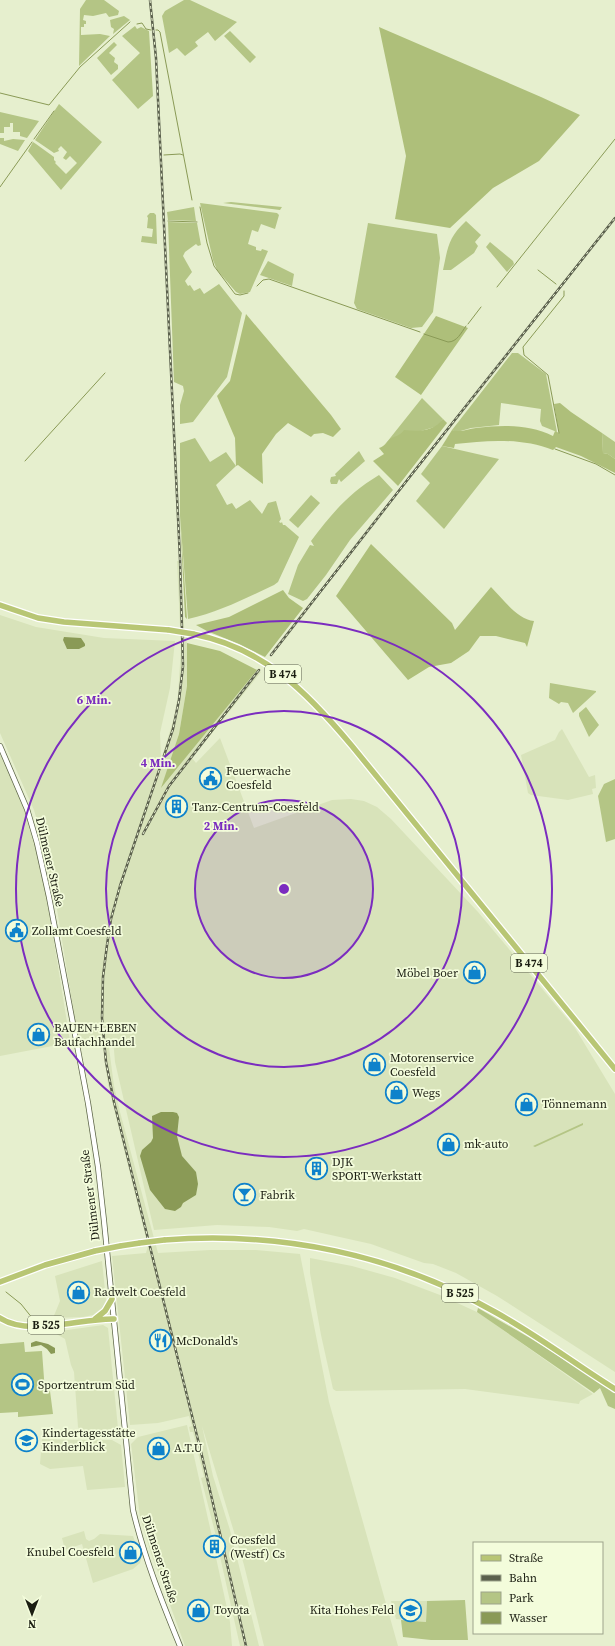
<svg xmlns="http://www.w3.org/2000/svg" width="615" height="1646" viewBox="0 0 615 1646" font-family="'Source Serif 4',serif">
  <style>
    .built { fill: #d8e3ba }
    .green { fill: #b4c585 }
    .forest { fill: #aebf7a }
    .water { fill: #8a9a56 }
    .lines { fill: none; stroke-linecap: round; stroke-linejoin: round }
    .stream { stroke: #8a9a56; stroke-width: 1 }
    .tertiary-casing { stroke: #5d6548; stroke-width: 6 }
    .primary-casing { stroke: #fff; stroke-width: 8 }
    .tertiary { stroke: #fff; stroke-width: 4.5 }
    .primary { stroke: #b8c674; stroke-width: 5.5 }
    .rail-casing { stroke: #5b604d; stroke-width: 2.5 }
    .rail { stroke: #f3fcdb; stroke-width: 1; stroke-dasharray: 3; stroke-linecap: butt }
    .primary-bridge-casing { stroke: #fff; stroke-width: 8; stroke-linecap: butt }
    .primary-bridge { stroke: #b8c674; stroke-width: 5.5 }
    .ring { fill: none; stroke: #7b2cbf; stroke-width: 2 }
    .labels { text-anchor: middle; stroke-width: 3.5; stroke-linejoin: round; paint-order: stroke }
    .shield { fill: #f3fcdb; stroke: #5c614e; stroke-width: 1 }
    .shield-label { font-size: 11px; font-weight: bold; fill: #1b1e12 }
    .poi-label { font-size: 12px; fill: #1b1e12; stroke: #f3fcdb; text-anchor: start }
    .street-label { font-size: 12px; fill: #1b1e12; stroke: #f3fcdb }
    .centre { fill: #7b2cbf; stroke: #f3fcdb; stroke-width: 2 }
    .ring-label { font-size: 12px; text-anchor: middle; font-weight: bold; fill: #7b2cbf; stroke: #f3fcdb; stroke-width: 3.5; stroke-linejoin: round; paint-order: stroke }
  </style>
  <rect width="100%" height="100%" fill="#e6efce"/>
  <path class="built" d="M177,561H181L184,625L185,638L187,643V686L179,734L162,787L257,669L261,672L192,758L196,763L220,738L254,828L332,800L351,799L364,801L377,807L391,819L478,912L575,1028L615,1094V1372L497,1296L456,1273L433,1264L424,1263L371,1244L304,1229L297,1231L269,1227L217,1225L154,1230L115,1062L113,1039L108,1040L114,1086L120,1112L158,1253L210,1250H256L300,1254L329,1402L398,1646H264L244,1565L202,1426L213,1476L230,1530L259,1646H240L219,1552L215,1553L230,1622L232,1646H185L151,1553L140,1517L131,1444L138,1437L187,1425L213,1541L217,1540L201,1478L204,1477L193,1432H190L189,1427L192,1426L189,1416L158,1423L130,1425L112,1256L146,1253L148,1246L108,1084L102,1041L79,1045L55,897L39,827L34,810L0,733V615L36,627L104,638L175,641L170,688L160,733L161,760L174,718L178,695L181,648Z
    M562,729L589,777L595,775L596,788L592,789L593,794L568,800L531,795L528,793L521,755L555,740L559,732Z
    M0,752L33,829L47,898L70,1041L68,1043L0,1056Z
    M310,1258L352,1266L395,1278L440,1295L479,1313L593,1394L580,1401L579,1404L465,1389L336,1391L333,1389L321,1335L310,1273Z
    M102,1261L106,1300L103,1307L93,1315L83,1317L53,1318L60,1301L55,1276Z
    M103,1325L108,1328L118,1428L111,1431L82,1433L78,1427L74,1372L71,1365L65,1339L53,1332Z
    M42,1439L69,1440H112L121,1445L125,1487L87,1490L83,1466L50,1469L40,1464Z
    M84,1531L86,1539L89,1541L94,1539L100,1534L133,1536L141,1559L140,1563L133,1569L93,1583L82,1544L65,1550L62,1538Z
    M391,1601H427L426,1622L396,1619Z"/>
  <path class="green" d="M86,0H104L119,11L118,15L109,17L106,13L93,16L84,15L83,20L86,21V24H84V27H81V35L100,34L110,36L79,66L80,9Z
    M184,0H190L237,22L215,41L208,32L195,42L198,46L185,56L177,48L169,53L162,16L165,11Z
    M124,16L130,20L113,34L114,29L111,27L110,20Z
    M135,26L137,29L141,27L149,31L153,96L138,109L112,80L140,53L122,36Z
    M230,31L256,57L250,63L224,36Z
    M114,42L117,45L109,53L115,58L114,62L118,65V69L111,75L97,58Z
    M59,104L102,142L61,190L28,151L33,142L36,144L54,157V160L56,162L55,163L66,174L77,163L70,156L66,160L63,158L67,152L61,146L58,149L59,151L54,153L35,140Z
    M0,112L39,121L27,138L20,136V132H13V123H10V127H4V133H0Z
    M0,138H4V141L13,139L25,140L18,151L0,144Z
    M231,202L282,207L280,210L223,203Z
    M200,203L277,213L279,215L275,229L261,224L258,232L252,230L248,244L256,247V250L261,251L262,249L268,251L250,292L240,294L236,292L217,270L213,260Z
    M194,207L196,221L168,220L167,212Z
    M150,213H154L156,215L157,244L141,242L142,236L152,237L153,229L147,228L148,218L147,216Z
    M466,221L481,235L475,242L478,246L474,253L451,270H443C448,247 448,238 466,221Z
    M168,222L197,223L201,245L198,246L196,244L185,252L183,256L192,272L185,281L188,286L190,285L194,291L200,288L204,294L219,284L242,313L227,377L193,422L180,424V405L184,391L183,386L174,382Z
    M368,223L437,234L440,258L433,312L422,327L411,328L357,309L354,303Z
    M490,242L513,261L514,264L507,272L486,247Z
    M268,261L294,274L292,286L260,275Z
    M512,353H518L546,374L557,432L542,426L540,421L541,409L501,403L499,425L471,428L457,432L452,430Z
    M422,398L443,419L438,426L421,431H413L391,439L383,447Z
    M602,433L615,442V459L608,454L603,453Z
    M195,438L210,462L226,452L236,466L216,485L227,505L232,503L236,509L250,500L262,514L268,503L276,501L281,519L279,522L281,523L282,522L283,525H285L299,537L278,582L274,585C246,598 219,612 188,619L180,516V443Z
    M442,446L499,459L444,529L416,501L430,483L421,474Z
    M359,451L365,461L341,482L339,479L337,484H331L330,481L331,477L336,476L335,474Z
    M379,475L393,490L350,540L326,575L307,599L303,601L288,594L298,565L310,545L314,546L311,541C333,512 348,494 379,475Z
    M311,495L320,503L298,528L289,520Z
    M550,683L596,691V692L573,713L568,703L561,702L559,704L549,698Z
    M586,707L599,725L589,737L579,716V713Z
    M615,779V839L606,842L598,796L604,784Z
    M583,1123V1125L535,1147L533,1146Z
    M478,1308L530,1338L615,1392V1409L608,1406L600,1388L594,1393L477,1312Z
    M24,1342L25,1352L42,1351L45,1392L50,1391L53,1414L18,1417V1412L0,1413V1344Z
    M465,1600L468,1640H431L403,1637L401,1620L426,1622L427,1601Z"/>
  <path class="forest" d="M379,27L541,97L580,115L539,161L493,188L450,228L395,219L406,156Z
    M246,314L331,415L341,429L333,437L323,433L314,434L311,437L288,423L276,434L262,454L263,484L238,465L236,466L235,438L217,396L230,381Z
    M436,316L468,328L421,395L395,377Z
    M560,403L571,412L602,433L603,453L608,454L615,459V473L581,456L556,447L553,450C522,438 488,440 455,444L454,448L442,446L452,430C460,433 468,429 476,428C502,425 529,424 553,436L555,431L559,433L554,404Z
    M443,419L447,423L398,486L373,461L384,454L379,448C385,446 386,443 390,439C396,435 399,437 404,430C419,432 434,431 443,419Z
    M180,516L187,619L185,617Z
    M371,544L452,623L455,630L491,587C503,599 517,619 534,621L527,647L525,643L496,636H480L469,651L451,663L429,667L408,680L336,596Z
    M283,590L289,598L303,608L265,657L239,644L207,631L196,625L229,617Z
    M187,643L220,651L257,670L161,788L179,734L187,686Z"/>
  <path class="water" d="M64,637L81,638L85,644V646L79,649H67L63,640Z
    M161,1112H173L177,1113L179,1117L177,1136L182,1156L196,1172L198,1184L196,1195L183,1203L181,1207L175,1211L165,1209L150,1190L140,1156L142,1150L151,1142L153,1138L152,1116Z
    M36,1341L48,1344L55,1348V1353L51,1354L47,1349L41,1345L31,1347V1343Z"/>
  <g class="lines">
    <path class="stream" d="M137,24L142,23L146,29L151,30
      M156,30H158L160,32L192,200
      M0,93L49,105L80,67L130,22
      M34,139L54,111
      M164,155L180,154L183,155
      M0,187L32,142
      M200,207L207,243L214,266L235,294L240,295L248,293
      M168,221L197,222
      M538,270L556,284
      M257,286L263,280L269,279L420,332
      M497,287L615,139
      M468,324L481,307
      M424,334L448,342C457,342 461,333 466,326
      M559,433L548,375L524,355L523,347L564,296V291
      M555,449L596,464L615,475
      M25,461L105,373
      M6,1292L21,1304L33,1319"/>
    <defs>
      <path id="tertiary" d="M0,746L27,809L37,843L49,897L88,1103L98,1167L104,1221L133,1510C144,1557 162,1602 180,1646"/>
      <path id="primary" d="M0,605L38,618L64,622L169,630
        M193,634C264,648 307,692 352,746L615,1069
        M164,1240C280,1231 394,1254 495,1312C537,1335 575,1364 615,1389
        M120,1246L140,1243
        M0,1282L45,1265L95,1251
        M0,1318C28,1337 81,1318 114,1319
        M95,1319L105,1311L112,1299"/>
    </defs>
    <use href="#tertiary" class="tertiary-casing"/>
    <use href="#primary" class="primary-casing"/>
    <use href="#tertiary" class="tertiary"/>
    <use href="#primary" class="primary"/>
    <defs>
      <path id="rail" d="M150,0L156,58L180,559L183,666L179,700L173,729L120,886L111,919L107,945L103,977L102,1018L106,1062L114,1102L202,1456L246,1646
        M271,655L412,474L615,218
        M143,834L169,786L259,670"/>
    </defs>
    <use href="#rail" class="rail-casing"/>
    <use href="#rail" class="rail"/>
    <defs>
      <path id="primary-bridge" d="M169,630L193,634
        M140,1243L164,1240
        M95,1251L120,1246"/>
    </defs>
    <use href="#primary-bridge" class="primary-bridge-casing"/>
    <use href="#primary-bridge" class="primary-bridge"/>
  </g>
  <circle cx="284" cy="889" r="89" fill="#7b2cbf" fill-opacity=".12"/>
  <g class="ring">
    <circle cx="284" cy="889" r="89"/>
    <circle cx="284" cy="889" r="178"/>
    <circle cx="284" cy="889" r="268"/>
  </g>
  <defs>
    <symbol id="civic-ring" viewBox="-11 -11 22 22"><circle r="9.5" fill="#f3fcdb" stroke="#0e82cb" stroke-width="1.5"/><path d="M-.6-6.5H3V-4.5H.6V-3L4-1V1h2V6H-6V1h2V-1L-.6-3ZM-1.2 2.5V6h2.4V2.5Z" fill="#0e82cb"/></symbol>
    <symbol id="building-ring" viewBox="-11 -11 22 22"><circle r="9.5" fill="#f3fcdb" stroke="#0e82cb" stroke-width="1.5"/><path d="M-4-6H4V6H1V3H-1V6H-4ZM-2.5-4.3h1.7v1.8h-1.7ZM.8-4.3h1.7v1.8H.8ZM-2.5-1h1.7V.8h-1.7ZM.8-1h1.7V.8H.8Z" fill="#0e82cb"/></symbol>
    <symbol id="shop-ring" viewBox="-11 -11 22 22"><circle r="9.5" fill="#f3fcdb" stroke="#0e82cb" stroke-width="1.5"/><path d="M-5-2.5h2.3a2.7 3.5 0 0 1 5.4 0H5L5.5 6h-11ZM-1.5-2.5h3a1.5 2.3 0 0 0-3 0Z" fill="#0e82cb"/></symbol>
    <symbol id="bar-ring" viewBox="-11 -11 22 22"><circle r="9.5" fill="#f3fcdb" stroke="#0e82cb" stroke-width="1.5"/><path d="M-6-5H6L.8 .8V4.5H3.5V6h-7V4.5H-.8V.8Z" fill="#0e82cb"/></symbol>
    <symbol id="restaurant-ring" viewBox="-11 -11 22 22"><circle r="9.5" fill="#f3fcdb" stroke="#0e82cb" stroke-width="1.5"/><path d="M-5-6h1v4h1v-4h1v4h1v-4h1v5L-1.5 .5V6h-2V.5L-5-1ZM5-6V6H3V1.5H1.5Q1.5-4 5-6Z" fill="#0e82cb"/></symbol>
    <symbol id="stadium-ring" viewBox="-11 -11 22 22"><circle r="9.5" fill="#f3fcdb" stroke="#0e82cb" stroke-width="1.5"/><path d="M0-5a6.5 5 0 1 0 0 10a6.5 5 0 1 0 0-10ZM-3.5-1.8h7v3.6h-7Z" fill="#0e82cb"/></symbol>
    <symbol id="school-ring" viewBox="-11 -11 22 22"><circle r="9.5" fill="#f3fcdb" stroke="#0e82cb" stroke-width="1.5"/><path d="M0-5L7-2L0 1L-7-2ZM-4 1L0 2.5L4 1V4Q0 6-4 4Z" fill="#0e82cb"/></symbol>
  </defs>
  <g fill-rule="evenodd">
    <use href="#civic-ring" x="198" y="766" width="25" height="25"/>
    <use href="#building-ring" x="164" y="794" width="25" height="25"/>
    <use href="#civic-ring" x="4" y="918" width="25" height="25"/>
    <use href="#shop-ring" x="462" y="960" width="25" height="25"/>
    <use href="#shop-ring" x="26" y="1022" width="25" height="25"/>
    <use href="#shop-ring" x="362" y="1052" width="25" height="25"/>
    <use href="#shop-ring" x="384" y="1080" width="25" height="25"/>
    <use href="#shop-ring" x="514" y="1092" width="25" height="25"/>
    <use href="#shop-ring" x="436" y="1132" width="25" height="25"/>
    <use href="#building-ring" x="304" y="1156" width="25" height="25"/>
    <use href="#bar-ring" x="232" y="1182" width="25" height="25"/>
    <use href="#shop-ring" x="66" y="1280" width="25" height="25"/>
    <use href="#restaurant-ring" x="148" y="1328" width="25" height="25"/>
    <use href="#stadium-ring" x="10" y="1372" width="25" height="25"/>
    <use href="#school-ring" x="14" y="1428" width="25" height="25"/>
    <use href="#shop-ring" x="146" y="1436" width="25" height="25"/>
    <use href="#building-ring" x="202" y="1534" width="25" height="25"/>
    <use href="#shop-ring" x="118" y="1540" width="25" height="25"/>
    <use href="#shop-ring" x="186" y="1598" width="25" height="25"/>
    <use href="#school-ring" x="398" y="1598" width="25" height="25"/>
  </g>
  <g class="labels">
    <g class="shield">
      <rect x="265" y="665" width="36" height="18" rx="3"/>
      <rect x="511" y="954" width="36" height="18" rx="3"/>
      <rect x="442" y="1284" width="36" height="18" rx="3"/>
      <rect x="28" y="1316" width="36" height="18" rx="3"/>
    </g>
    <g class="shield-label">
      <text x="283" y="678">B 474</text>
      <text x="529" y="967">B 474</text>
      <text x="460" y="1297">B 525</text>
      <text x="46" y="1329">B 525</text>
    </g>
    <g class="poi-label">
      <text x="226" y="775">Feuerwache<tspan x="226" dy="14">Coesfeld</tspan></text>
      <text x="192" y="811">Tanz-Centrum-Coesfeld</text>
      <text x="32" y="935">Zollamt Coesfeld</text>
      <text x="458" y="977" text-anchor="end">Möbel Boer</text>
      <text x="54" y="1032">BAUEN+LEBEN<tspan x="54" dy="14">Baufachhandel</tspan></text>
      <text x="390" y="1062">Motorenservice<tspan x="390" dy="14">Coesfeld</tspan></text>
      <text x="412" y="1097">Wegs</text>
      <text x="542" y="1108">Tönnemann</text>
      <text x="464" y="1148">mk-auto</text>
      <text x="332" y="1166">DJK<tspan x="332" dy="14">SPORT-Werkstatt</tspan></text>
      <text x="260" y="1199">Fabrik</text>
      <text x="94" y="1296">Radwelt Coesfeld</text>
      <text x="176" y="1345">McDonald's</text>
      <text x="38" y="1389">Sportzentrum Süd</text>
      <text x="42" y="1437">Kindertagesstätte<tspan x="42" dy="14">Kinderblick</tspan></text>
      <text x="174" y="1452">A.T.U</text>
      <text x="230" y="1544">Coesfeld<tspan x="230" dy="14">(Westf) Cs</tspan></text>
      <text x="114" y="1556" text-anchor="end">Knubel Coesfeld</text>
      <text x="214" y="1614">Toyota</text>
      <text x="394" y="1614" text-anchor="end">Kita Hohes Feld</text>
    </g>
    <g class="street-label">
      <text transform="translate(50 862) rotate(77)" y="4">Dülmener Straße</text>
      <text transform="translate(90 1195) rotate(-97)" y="4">Dülmener Straße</text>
      <text transform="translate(160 1559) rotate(72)" y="4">Dülmener Straße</text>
    </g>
  </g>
  <circle cx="284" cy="889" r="6" class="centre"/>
  <g class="ring-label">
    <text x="94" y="704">6 Min.</text>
    <text x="158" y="767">4 Min.</text>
    <text x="221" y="830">2 Min.</text>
  </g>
  <rect x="473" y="1542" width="130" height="92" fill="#f3fcdb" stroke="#9da38b"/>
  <rect x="481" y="1555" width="20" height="6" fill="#b8c674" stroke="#9da38b"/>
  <text x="509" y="1562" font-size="12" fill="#1b1e12">Straße</text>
  <rect x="481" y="1575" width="20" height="6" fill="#5b604d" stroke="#9da38b"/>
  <text x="509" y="1582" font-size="12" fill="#1b1e12">Bahn</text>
  <rect x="481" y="1592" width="20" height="12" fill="#b4c585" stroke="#9da38b"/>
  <text x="509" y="1602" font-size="12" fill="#1b1e12">Park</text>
  <rect x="481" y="1612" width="20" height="12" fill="#8a9a56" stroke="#9da38b"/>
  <text x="509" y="1622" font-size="12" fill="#1b1e12">Wasser</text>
  <g transform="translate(32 1614) rotate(180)" stroke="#f3fcdb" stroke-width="3" paint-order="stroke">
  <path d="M0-3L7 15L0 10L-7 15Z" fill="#1b1e12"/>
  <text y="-6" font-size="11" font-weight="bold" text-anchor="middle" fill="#1b1e12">N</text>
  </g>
</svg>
